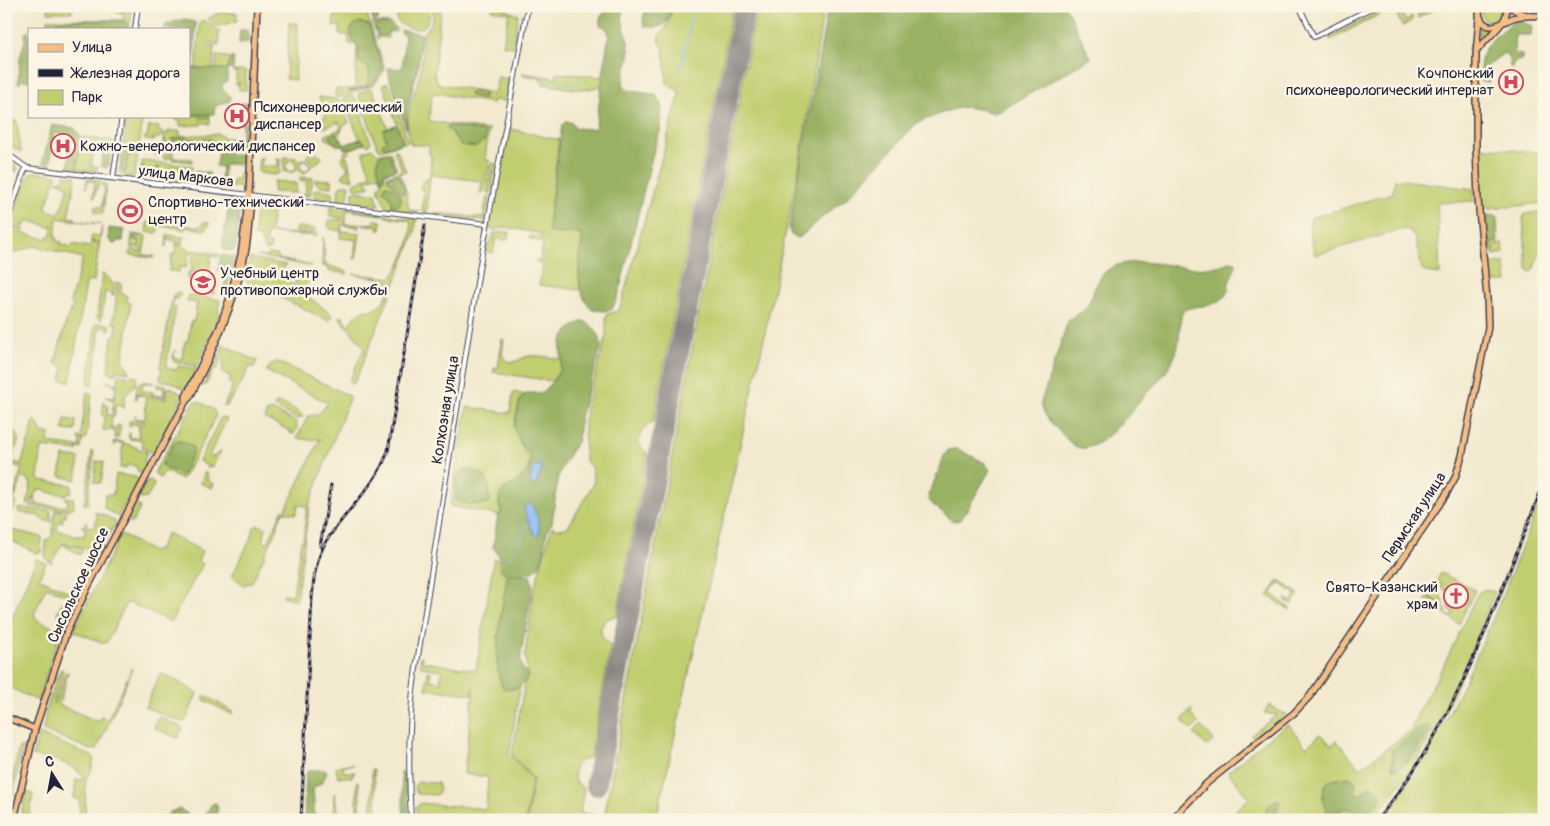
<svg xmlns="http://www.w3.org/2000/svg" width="1550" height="826" viewBox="0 0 1550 826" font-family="Pangolin,sans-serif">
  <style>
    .green { fill: #c1ce70; stroke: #727856 }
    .forest { fill: #98b162; stroke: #5d6a4e; fill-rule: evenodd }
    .water { fill: #8abbf6; stroke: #566e98 }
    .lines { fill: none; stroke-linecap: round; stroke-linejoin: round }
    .stream { stroke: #8abbf6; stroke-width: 1 }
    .runway { stroke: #8a8684; stroke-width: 21 }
    .tertiary-casing { stroke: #414051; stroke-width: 6 }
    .primary-casing { stroke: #414051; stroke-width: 8 }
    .tertiary { stroke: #fff; stroke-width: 4 }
    .primary { stroke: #f6be87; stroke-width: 5 }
    .rail-casing { stroke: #22223b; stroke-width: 3 }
    .rail { stroke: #fcf5e5; stroke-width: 1; stroke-dasharray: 4; stroke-linecap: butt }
    .labels { text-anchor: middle; stroke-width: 5; stroke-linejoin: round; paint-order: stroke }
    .poi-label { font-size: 15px; fill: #22223b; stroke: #fcf5e5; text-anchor: start }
    .street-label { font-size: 15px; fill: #22223b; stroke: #fcf5e5 }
  </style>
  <rect width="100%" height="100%" fill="#fcf5e5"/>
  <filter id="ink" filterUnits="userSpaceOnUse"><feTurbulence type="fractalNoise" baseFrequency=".02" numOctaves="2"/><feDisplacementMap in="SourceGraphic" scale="10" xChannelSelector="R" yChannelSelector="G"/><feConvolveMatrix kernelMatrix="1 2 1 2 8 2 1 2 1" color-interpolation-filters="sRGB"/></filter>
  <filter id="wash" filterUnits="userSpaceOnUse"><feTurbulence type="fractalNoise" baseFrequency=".0096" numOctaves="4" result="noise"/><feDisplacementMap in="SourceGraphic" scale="20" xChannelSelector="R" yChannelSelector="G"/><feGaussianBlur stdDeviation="1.12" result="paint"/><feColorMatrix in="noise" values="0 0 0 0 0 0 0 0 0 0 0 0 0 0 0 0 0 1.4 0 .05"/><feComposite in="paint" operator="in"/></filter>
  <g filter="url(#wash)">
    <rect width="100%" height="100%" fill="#f2e9ce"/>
    <path class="green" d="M48,6H72V12H48Z
      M93,6H133L132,9L94,8Z
      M397,6H430C429,12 430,19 427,23C421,34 403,27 397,21Z
      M433,6H441L434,74L439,84L494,93L498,77L510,79L507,99L505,101L494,100L492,103L434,93L432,95L429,121L487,130L489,128L485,159L490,161L484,193H480L482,181L430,175L431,154H429V145H411C401,113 416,97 421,68C423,56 423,44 424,32C433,25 433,17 433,6Z
      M493,6L503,8L518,15L513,47L503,45L509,13L492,10Z
      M674,6H733L653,423C639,429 633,443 647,453L617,616L607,619L601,627C601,635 603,642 611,645L590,758C576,760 571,770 576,782L584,789L580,812L604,817L757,6H824L799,167L763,343L656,820H527L533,779L512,755L527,670L525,656L533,594L552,526C557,530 562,529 568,527L593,485L594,478L591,467L585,461L584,423L586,408L606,337V317L607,314L618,311L621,305L679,96L678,90L669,86L667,83L663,47L659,41V36L666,28Z
      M1393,6H1401L1399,8L1406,21L1410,19V17L1412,16V21L1402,26Z
      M1420,6H1431L1432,8L1439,7L1418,18L1417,14L1423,12Z
      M1483,6H1504L1505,9L1503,20L1494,24L1485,21L1481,14Z
      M336,7L365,8L385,70L374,85L340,97L335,96L336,89H355L357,45L349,44V35H340V26H333Z
      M1388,9H1390L1330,40L1329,37L1380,11Z
      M115,11H132L129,29H52L51,21L50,29H48V19L123,20L124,13L115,12Z
      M220,12L237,13V21C226,24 217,31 208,19Z
      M522,14L523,15L517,48L515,49Z
      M203,20L219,30V46L209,42L207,44L208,46L214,47L213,69L196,68L200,22Z
      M372,22L390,23L396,28V32H388V38L378,37V40Z
      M1480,22L1493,28L1479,45Z
      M289,23H298L295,80L286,79Z
      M216,56L234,58L233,69H216Z
      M232,71H246V90H239V82L238,85H236V72Z
      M522,73L556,78L557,73L603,77V84C586,95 561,86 543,84L541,82V78L523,75Z
      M388,83L408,142L380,150L377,146L358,94L369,89H372L388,128L397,124L383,85Z
      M350,95L355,97L371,143L368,146L366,143L349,150L350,153L344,154L346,150L340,144L338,146L325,138L326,135L341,129L339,122L323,128L325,126L322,118L326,117L319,97L337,99L339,100L349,123L344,125L339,134L344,145L360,139L343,101L344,98Z
      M210,115V117L199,118H210V124L201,122V125L180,126V121H177V116Z
      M127,116L143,117L135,175L133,177L121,175L119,172Z
      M6,120L17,121L21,152L6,143Z
      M149,126L159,127L158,131L168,134V131H180V136L219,134L224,138H244L243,147L225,146L216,150V147H196L195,145L189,147L171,148L168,153L163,152L165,147L155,156L156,147L163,148L164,139L166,144L165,137L160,136L159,138H155L154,141H153V138L152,141L145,140L144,137H147Z
      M507,126L511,129L559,140L548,226L556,234L576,233L580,234L582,237L579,273L580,290L539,285L543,264L536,263L537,260L540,261L543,243L528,238L530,236L541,238L542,234L505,227L494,230L488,228Z
      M81,137L113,141L111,151L97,148L94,149L91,166L98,167L95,171L77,169Z
      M1479,147L1544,153V203L1481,210Z
      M372,148L378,154L390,151L397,169L384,174L385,177L402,170L394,151L397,150L406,171L400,173L406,190L409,210L419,211L418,213L388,210L378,189L382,183L379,175L366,180L370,186C365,188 359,191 354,187L355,183L371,175L363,154V152Z
      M173,151V158L192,159V162L172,160L171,157L167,160L164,159L163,155L168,156V153H172Z
      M310,153L313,157L317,153L322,158L314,165L306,157Z
      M343,156H347L353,180L342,177L348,168L341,158Z
      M284,157L297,158L299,160L305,159L312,166L304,174L302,173L300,171L302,169L305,172L311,166L305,160L299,165L301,168L298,171L295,168L297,165L291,159L285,166L291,172L294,169L295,171L293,172H284Z
      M6,158L17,166V171L6,170Z
      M259,158H263L261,160V166H278V161L276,159H280V173L274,175L260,173L258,171Z
      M142,161L192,166L191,182L188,183L140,177Z
      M494,163L496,165L491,194H489L487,192L492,164Z
      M35,172L56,175V179L45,209L59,214L69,187L57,181L63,180L65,175L76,176L68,217L75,218L76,221L102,224L57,218L55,238H57V241L62,242L61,245H67L68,247H71L72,244L90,247L91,242L99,244L91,241L92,235L100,236L102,227L94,281L87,282L86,284L70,382L61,380L64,367L55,363L68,315L70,313L73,305L70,302L83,258L34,246L12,254L6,250V238L11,226L23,229L22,233L46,239L48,236L50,237L53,225L50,227L27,220L24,227L11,222L26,179L30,174Z
      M239,173H243L242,187H226L231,186L233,179H239Z
      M300,177L313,178L310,196L297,195L298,193L300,195H305L307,181H300Z
      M430,177L427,212L424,214L422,212L424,190L420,189L422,182Z
      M87,178L101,181L96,190L95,197H93L95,182L88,181L86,188Z
      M316,179L332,180V187L319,186L315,182Z
      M1395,179L1474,189L1475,201L1439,203L1437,205L1440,274L1425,272L1422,269C1417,257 1419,230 1404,229L1315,255L1309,231L1311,218L1393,193Z
      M274,181L296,183V193L273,192Z
      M103,183L107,184L103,213L95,212V206L102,207L105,188L102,186Z
      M341,185H350L347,201L338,200L339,188Z
      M317,189L333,192V199L314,197V191Z
      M355,191L376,194L379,205L353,202V192Z
      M487,197L490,198L485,221L434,215V213L483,218Z
      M259,201L274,202L270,234H267L266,244H271L270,250H264L260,237L254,236L256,203Z
      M330,207L382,213V215L347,210L345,224C355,225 363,223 373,224L374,220L381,221V230H378L379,226L359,224L358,229L357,227L342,225L341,231L330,229L328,226L329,220H342V218L330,216Z
      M1537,212L1542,213L1543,215L1544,246L1542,252L1539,254L1533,271L1530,272L1527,268L1523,218L1525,214Z
      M384,215L416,219L415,233L355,382L352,384L350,383V379L364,349L363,346L339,317L342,316L349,325C351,320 358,313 363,311C365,310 369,311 371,310C383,307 390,293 389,282L377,278L353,274L392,278C400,266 417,233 409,220L387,217Z
      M147,222L199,227L204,222L209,223L207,228L204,230L186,227L185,230L180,229V228L159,226L157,233L146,232Z
      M299,227L316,229L317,236L272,233L312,234L311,232L295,231V228Z
      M341,231L360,233L356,259H354L356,240L340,238Z
      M502,232H510L507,240L496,238L493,253L485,251C486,245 492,241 494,233Z
      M132,234L146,236L143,255L154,256V258L130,255L131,249L141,252L142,249L135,247L131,248V239L138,240L135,243L137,245L140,244L138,240L140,236H137L136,239V236H134V239H132Z
      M167,235L184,237L183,244L189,250L219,254L218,257L211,256L209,275L191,272L190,279H187L188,272L194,268H191L193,254L189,253L186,268L180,267L179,272L169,271L172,254H175L176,245L180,246L181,241L179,244H176V241L167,239L166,247Z
      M323,237L325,264L347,272V274L328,271V268L322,266Z
      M1497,242L1498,246V244L1503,243L1504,253L1493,255L1495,246L1493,251L1491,252L1490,247L1492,246V243Z
      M269,254L277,255L279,259L311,266L257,256L266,257Z
      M250,258L286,265L279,274L332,315L329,321L245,280Z
      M1505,263L1507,282H1491L1489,264Z
      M302,271L310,277V281L302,289L294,283L299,277V273Z
      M102,274C112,279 115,285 114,296H112V293L105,292L101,320L97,317Z
      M214,280H215L214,294L191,291L190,287L200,289L204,285H207V289L212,290Z
      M115,283H121V293L127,296V302L131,303L123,360L130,372L117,371L116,375L110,374L108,372L112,336H115L117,323H113L117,291Z
      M177,292L181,293L177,299L174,298L172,306L176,307L166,368L177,370L178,366L197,369L186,390L172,382L160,380L162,368H160L173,295Z
      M188,295L220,300L218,310L220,314L197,366L174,362L173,359L174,351H177L174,352V358L182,359L185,341H188L191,321H194L197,303L187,301Z
      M99,323L110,325V330H108L107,328L100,327L93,385H88L95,327L96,324Z
      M502,339L504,340L502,355C513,370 520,356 530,356C540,355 552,358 562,359L559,372L552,381L493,372L494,368H498Z
      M223,345L257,361L254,368L250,366L239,388L226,407L224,406L233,385L229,383L231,377L222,373L224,360L221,350Z
      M219,353L221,359L217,369L214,368L205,386L203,385Z
      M276,362H278L350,396L310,503L296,601L283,596L284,594L293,595L301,541H303L307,506L298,505L296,514L283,512L278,523V528L252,582L244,585L232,576L252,536C254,530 251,528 258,525L266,528L263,541L267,544L283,509L285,511L320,439L309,440L297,438L308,416L318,415L328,403L266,371L270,366Z
      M119,375L137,376L136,384L125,396L124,408H122L123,405L117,404L115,407V416H112L111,428L117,429V425L121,426L118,438H115V431L103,430L105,417L102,415L104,401L108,407L107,415H112L114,400L105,397L114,398L116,389V385L107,382L117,384Z
      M142,381L154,383H143L142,391L153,392V395L163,396L164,388L157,387V384L166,385L165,397L151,395V397L166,399L168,388L171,387L183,395L153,453L143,448L142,440L129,439V433H130V438H138L139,425L131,424L130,427H129V421H136L143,425L144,422L135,419V415L137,419H145L146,396L137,395V399H135L136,394L142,395L136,393L138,384Z
      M87,392L92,393L86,439H84L81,435Z
      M513,392L525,395L520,399L514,425L520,443L531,459C527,475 520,481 505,488L498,504L502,513L498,515L450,506L467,407L510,413Z
      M194,402H200L214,410L216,416L185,476L180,479L165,471L160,478L155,475V471Z
      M276,403C284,403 299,410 303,417L297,419L274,407Z
      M272,410L296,422L297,427L294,434L290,433V431L264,418L267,412Z
      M221,417L227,419L209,456L213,457L221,451L213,466H210L208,469L207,466L199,461Z
      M65,419L76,420L75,431L63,430Z
      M34,420L38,423L40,430L44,435L45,433L51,434L49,436L48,443L79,447L80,440L78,439V437L83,439L81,449L77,448V451L42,447L38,477L39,480L71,485L72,487L71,493H67L66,495L47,492L46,490L39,489L38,492H36L28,505H27L31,483L29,482V479L22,478L14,500L17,503L16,507L10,513L9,510L22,468L6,463V460L21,464L31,433Z
      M12,429C23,435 17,445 13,455L6,453Z
      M114,441L122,442L147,452L144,461L147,465L142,474L138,472L136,466L128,465L126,468H120L123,444L115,442V445H113Z
      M92,451L94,452L88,503L85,505L83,503L85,502Z
      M63,456L79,458L76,480L60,476Z
      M96,461L104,462L101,483L94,482Z
      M205,472L208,476L207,480L214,484L212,488L200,483Z
      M116,474L135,477L139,479L118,517L104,508L105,495H113Z
      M150,480L153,482L154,485L147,498L141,499L139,495L147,481Z
      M1544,490V820H1379C1458,723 1499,604 1544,490Z
      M35,496L36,504L67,507L68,500L65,499L66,497L73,498L74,507L67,510L30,506Z
      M136,504L139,506L140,508L133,522H130L127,518Z
      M21,508L51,511V522L43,520L38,516L18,512V509Z
      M56,510L66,512V517H62L63,522H58L57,530L67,533L70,532L72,536H84L85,528L81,526L85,525L86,521V526L95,527L97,515L94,512L104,515L115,521V524L85,582L81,580L92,560L86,555L87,548L84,547L80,555L63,545L65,544L83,547L63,543L51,563L45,558L46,541L53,535V522Z
      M12,530L42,537L41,552L36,553L6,538V532Z
      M167,533L202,551L198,561L203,564L171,622L127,602L107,642L104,643L73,631L121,534L153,552L159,549Z
      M36,559L46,563L39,578L73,594L79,583L83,588L75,599L46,587L34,614L37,620L62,631L51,659L39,698L36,700L6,686V633Z
      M494,559L499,560L503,572L506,574L507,577L498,635L497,663L502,686L512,690L520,687L509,754L532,779L526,820H475L451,817H417L416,807L421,803L486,809L488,777L464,774L474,686L472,694L426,689L428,671H431L430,680L440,682L442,670L422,667L420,664L421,656H422L423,662L476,670Z
      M1441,573L1475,590L1459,624L1426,600L1433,588L1439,591L1443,602H1438L1429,597L1438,603H1444L1445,610L1447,611L1446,614L1451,617L1454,613L1449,609L1448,604L1465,603L1468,601V592L1465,588L1445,590L1440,587L1443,585L1436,582Z
      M1279,580L1299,594L1292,604L1286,601L1285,598L1291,602L1296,594L1281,584L1279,583L1272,593L1273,595L1290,608V610L1268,596Z
      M1485,589L1495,592C1473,647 1452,704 1420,755C1406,778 1389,799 1372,820H1226L1249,798L1228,772L1257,747L1288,724L1306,747L1321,734L1331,745L1337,741L1360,768L1405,735L1411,729L1420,708L1441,671L1478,593Z
      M67,601L72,602L74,605L66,619L64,621L59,617L57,612L62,603Z
      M132,668L124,689L97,749L91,750L43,730L46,711L57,676L61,669L63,670L53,703H55L65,673L68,672L59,705L99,722L101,717L108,719Z
      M160,674L168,676L197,693L186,721L181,722L145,707Z
      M204,696H206L232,711V714L204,700Z
      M1269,705L1284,714H1287L1254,739L1251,735L1277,715L1264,713Z
      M1190,709L1193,711L1190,714L1199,723L1191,730L1182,721Z
      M160,717L183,728L178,738L154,728L157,719Z
      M1201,726L1214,740L1207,746L1194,734Z
      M39,734L94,757L91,773L86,777L85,816L90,818L92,816L151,820H85V816H80L79,799L74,798L76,779L82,780L84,777L74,768L57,760L32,756Z
      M19,747L23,748L8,817L6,820V808Z
      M340,765H354L343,766V772H355L352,777H338L336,768Z
      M372,769L374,771L377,812L379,813L381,820L372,819Z
      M357,781L359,782L361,820H357Z
      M418,782L438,783L440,790L436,795L417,794L414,786Z
      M26,792L33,794L29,820H20Z
      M335,793L337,808L342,815L343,820H336C334,811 333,804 334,794Z"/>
    <path class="forest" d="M368,6H379L378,20L374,21L372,18Z
      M607,6H623C619,24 631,39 629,57C628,67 618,82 627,90L656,95L662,104L661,128L653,153L618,296L612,309L604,311L592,310C573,290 580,262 582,237L580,234L550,233L548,226L562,125L566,121L572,123L575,128L589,129L595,128L596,124L609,33L605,27L600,25C599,18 601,15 606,11Z
      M646,6H671C669,24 664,30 644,26L643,20Z
      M828,6H936C943,11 948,10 955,6H1065L1091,58L1000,111L993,113L984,110L965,107L950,110L917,123L846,199L827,213L799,238L791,235L789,229Z
      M185,19L196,23L194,56L189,57V29H164L167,24Z
      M58,20L125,21L128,25L127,29H55V23Z
      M1516,20H1519L1532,26L1531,35H1515L1514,51L1515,53L1522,55V59L1519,61L1517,60L1511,68L1509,65L1511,62L1504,53L1488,65L1489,82H1482L1480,81C1480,71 1480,61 1483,52C1489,40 1505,28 1516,20Z
      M359,22L369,25L383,69L373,84L349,92V90L356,89L367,85L369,79V68L358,61V46L353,41L350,31L354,25Z
      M375,24H388L394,29L388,31L385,36L378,35Z
      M248,29V42L239,43L240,30Z
      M401,30L422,34L418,67L407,110L406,129L390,79L388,68L402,69L405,35L401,33Z
      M27,31L29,32V81L22,80L19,84L18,82L20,57L25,41V33Z
      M233,58V69H227V81L222,85L223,90L230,96V101L215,106L214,114L189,115V68L227,69L230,59Z
      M472,91L484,93V98L470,96L469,93Z
      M244,102L245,103L244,138H242V103Z
      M52,125L74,128L80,135L77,169L68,168L72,135L54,133L50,166L43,164V160Z
      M396,125L398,127L403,142L384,148L382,144L386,141L383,130Z
      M451,126L485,132V140L476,147L460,145L451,131L446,129L447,127Z
      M336,133L344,145L362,139L365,142C348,153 346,148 331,140L330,136Z
      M182,137L196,140L211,139L215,143L216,146H198L195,144L190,146H172V139Z
      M238,148L244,149L243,164H224L223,186L215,185V184H220L222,167L216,166L218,153L224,149H229V154L240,155L241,150Z
      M126,151H132L133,155L128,156L126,172L123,173L121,170L123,155Z
      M386,153H389L395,169L384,173L383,180H382L377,167L378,156Z
      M103,154L110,155L109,166L106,168L101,166Z
      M144,165V173L153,174L155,168L158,167L160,168V175L174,177V180L141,177V167Z
      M195,171L201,172V175H197V179L206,181L207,176L203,175V172L209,173L213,185L193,184Z
      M397,174L399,175L405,190L403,194L388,180V177Z
      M386,185C394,186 402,193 401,202L398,206L392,207C393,200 388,193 383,190Z
      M229,203L240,205L236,247L234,251L224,250L222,247Z
      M1488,216H1497L1498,241L1492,243V247L1489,249L1487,247L1484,221Z
      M109,228L124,230L123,241H117L116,244H113L108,239Z
      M221,255L236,257L226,291L224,289L227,272L218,270Z
      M1230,262L1236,263C1236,269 1232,274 1230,280C1228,284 1229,288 1228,291C1219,312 1189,302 1182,313C1180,316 1180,341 1177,350C1175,356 1171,365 1167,370C1162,378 1153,386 1147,393C1133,409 1110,441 1089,447C1078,451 1071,444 1064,436C1054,426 1043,417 1041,402L1068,321C1072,316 1078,315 1083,311C1093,302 1094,281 1106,271C1128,254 1170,267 1196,268C1208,269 1218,266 1230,262Z
      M584,321C595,327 601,335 601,347L580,417L578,440L563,465L558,477L552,523C540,535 550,566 530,573C523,575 513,573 506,574L500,569L499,556L493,547L498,515L502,512C490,483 517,490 528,471C530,468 530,462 531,459L520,443L514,428L520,399L527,393H541C547,387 556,380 559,372C564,363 560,355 561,345C562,334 574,324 584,321ZM532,505L540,531L534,533L529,518Z
      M179,440L192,446L194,449L183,474L180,475L163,467L162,464L174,443Z
      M953,449H958L985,463L990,470L961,520L953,521L931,503L928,498L944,456L948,450Z
      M464,469C475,470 487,473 489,486C489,492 488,496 491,501C481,507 465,505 455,500L457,478Z
      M513,574L530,576L533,584L520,660L523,669L528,675C525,687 516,690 504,689C489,668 503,603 507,577Z
      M1425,726L1430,727L1429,733L1408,762L1397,769L1392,768V751L1416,731Z
      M310,770H326L327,773L322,782L313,789L314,801V820H304L306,773Z
      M401,771L406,775L409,820H404Z
      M1350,777L1356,782L1355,792L1358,794L1364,793L1366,788L1372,786L1378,790L1381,797C1377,805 1364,818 1355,816L1352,809H1339L1343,820H1331V816C1322,807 1321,798 1325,785L1330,780Z
      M1277,799L1280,801L1276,812L1277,820H1267L1266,808Z
      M216,803L218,808L215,820H207L205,815L212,804Z
      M180,809L197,820H155L164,818L170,812Z"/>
    <path class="water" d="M539,464L542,469L536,485H532L530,481L533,467Z
      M530,503C536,510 542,527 538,537C533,534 525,514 524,507Z"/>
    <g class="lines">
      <path class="stream" d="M680,73L692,15V6
        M544,80L568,83L572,85L580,82
        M503,561C531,548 516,531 530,523"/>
      <path class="runway" d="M596,785L745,6"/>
    </g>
  </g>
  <g filter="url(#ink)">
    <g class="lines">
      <defs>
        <path id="tertiary" d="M1299,6L1314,37L1375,6
          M135,29L138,6
          M6,153L27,168L487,224
          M113,178L122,116
          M6,224L24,172L27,168
          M411,820C408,771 408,723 415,675L480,264L528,6"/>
        <path id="primary" d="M1510,6L1516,11L1528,15
          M1479,14C1486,37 1502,21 1516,17C1525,15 1534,16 1544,16
          M1477,51C1486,37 1511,22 1506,6
          M186,401V396L219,329L230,297L241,255L249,195L257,6
          M6,717L35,729
          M14,820L35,729L67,631L88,587L186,401L190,397C213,351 234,305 245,254C248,239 249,224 250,209L251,203L249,200
          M1171,820L1207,783L1294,713L1310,696L1445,496L1455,478L1462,456L1488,327L1487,298L1478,199L1476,148V54L1480,6"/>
      </defs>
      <use href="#tertiary" class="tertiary-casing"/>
      <use href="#primary" class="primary-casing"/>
      <use href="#tertiary" class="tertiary"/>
      <use href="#primary" class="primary"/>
      <defs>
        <path id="rail" d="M320,546L331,485
          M314,577C317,564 320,551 327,540C347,509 376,486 388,451L425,225
          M301,820L312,597L315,570
          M1377,820C1458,723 1497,599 1544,483"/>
      </defs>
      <use href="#rail" class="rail-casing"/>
      <use href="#rail" class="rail"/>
    </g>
  </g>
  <defs>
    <symbol id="hospital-ring" viewBox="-11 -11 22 22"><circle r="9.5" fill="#fcf5e5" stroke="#d1495b" stroke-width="1.5"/><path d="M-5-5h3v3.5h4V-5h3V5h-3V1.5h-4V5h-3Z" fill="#d1495b"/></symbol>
    <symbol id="stadium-ring" viewBox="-11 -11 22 22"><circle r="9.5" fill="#fcf5e5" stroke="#d1495b" stroke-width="1.5"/><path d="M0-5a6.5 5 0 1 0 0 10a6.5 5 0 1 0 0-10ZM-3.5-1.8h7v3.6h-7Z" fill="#d1495b"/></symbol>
    <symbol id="university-ring" viewBox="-11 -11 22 22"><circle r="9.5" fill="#fcf5e5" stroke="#d1495b" stroke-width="1.5"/><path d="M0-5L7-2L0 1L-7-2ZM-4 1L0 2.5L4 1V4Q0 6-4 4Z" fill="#d1495b"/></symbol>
    <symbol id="church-ring" viewBox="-11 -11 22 22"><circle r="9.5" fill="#fcf5e5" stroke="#d1495b" stroke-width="1.5"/><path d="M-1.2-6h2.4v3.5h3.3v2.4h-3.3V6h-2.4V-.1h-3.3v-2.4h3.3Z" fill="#d1495b"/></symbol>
  </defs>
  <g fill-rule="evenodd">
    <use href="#hospital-ring" x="1497" y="68" width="28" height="28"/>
    <use href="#hospital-ring" x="223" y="102" width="28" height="28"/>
    <use href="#hospital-ring" x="49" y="132" width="28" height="28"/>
    <use href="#stadium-ring" x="116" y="197" width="28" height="28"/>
    <use href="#university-ring" x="189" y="268" width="28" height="28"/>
    <use href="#church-ring" x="1442" y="582" width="28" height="28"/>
  </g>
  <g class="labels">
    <g class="poi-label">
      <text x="1494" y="78" text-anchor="end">Кочпонский<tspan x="1494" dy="17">психоневрологический интернат</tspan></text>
      <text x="254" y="112">Психоневрологический<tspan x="254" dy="17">диспансер</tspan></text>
      <text x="80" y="151">Кожно-венерологический диспансер</text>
      <text x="148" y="207">Спортивно-технический<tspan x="148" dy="17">центр</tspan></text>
      <text x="220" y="278">Учебный центр<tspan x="220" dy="17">противопожарной службы</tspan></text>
      <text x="1438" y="592" text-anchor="end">Свято-Казанский<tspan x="1438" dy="17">храм</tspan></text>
    </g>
    <g class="street-label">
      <text transform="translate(186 176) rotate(7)" y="5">улица Маркова</text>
      <text transform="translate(445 410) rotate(-81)" y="5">Колхозная улица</text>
      <text transform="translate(1414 517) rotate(-57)" y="5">Пермская улица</text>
      <text transform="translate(78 585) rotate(-65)" y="5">Сысольское шоссе</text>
    </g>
  </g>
  <rect width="1550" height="826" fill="none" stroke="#fcf5e5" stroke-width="25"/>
  <rect x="28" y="28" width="162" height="90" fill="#fcf5e5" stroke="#a5a1a1"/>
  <rect x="38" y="44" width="25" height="8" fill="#f6be87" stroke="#a5a1a1"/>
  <text x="72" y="52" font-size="15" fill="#22223b">Улица</text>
  <rect x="38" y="69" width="25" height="8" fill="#22223b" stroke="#a5a1a1"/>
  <text x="72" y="78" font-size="15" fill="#22223b">Железная дорога</text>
  <rect x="38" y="90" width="25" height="15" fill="#c1ce70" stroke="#a5a1a1"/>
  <text x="72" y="102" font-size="15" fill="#22223b">Парк</text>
  <g transform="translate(52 774) rotate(349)" stroke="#fcf5e5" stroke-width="4" paint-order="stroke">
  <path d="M0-4L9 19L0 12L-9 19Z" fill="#22223b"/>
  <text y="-8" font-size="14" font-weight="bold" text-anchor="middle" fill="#22223b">С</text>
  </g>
</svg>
